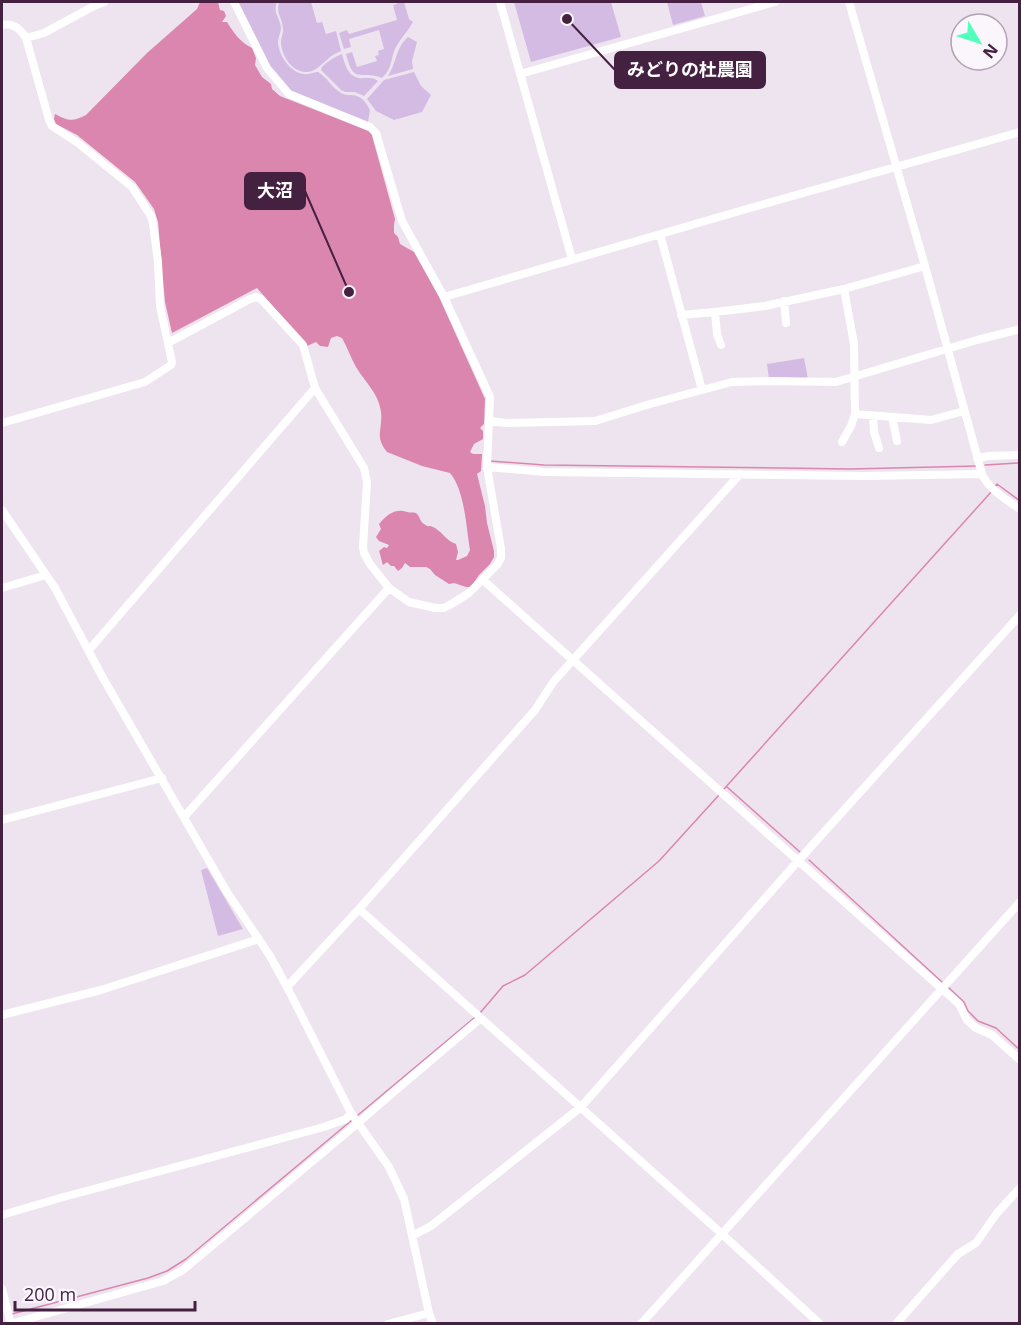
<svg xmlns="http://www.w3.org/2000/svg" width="1021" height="1325" viewBox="0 0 1021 1325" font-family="'Open Sans','Noto Sans JP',sans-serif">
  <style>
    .green { fill: #d4bbe3 }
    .water { fill: #db86af }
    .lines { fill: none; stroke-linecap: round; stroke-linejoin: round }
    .stream { stroke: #db86af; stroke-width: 1.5 }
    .minor { stroke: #fff; stroke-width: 8 }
    .leader { fill: none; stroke: #442141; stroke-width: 2 }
    .callout-dot { fill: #442141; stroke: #faf6fb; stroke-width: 2 }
    .callout { fill: #442141; stroke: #442141; stroke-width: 2 }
    .callout-label { font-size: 18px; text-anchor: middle; font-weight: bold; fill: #fff }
  </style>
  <rect width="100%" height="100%" fill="#eee4ef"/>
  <path class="green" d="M237,2H277C272,14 281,18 281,29C280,34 278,38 278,43C279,56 291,73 304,74C310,75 313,72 318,72C327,77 332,88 341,93C345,95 347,95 351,95C362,96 365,101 370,110L368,122L293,93L268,67Z
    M279,2H311L317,23L322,22L326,34L336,31L341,51C339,52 336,53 333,55C325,60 316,73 306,72C292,72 281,55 281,42C281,37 284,33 283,28C282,17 276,14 279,2Z
    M397,2H404L409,19L413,22C408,31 401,38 396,47C390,59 393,68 382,78C360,69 354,86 346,54L352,52L357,67L377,61L375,56L379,55L378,51L384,49L379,30L349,39L351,47L344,49L339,33L347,30L349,34L397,20L393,5L397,4Z
    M514,2H611L621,37L531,62Z
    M667,2H701L705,16L673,25Z
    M408,37L417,42L412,61L413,69L388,76C397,62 395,49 408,37Z
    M342,54C345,65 349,80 364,78C370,78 373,77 378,81L364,96L355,92H345L341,90L321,70L322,67C328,61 334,57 342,54Z
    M414,72L421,86L431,95L422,112L394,120L376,111L367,99L384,80Z
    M804,358L808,379H769L767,364Z
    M207,868L243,929L218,936L201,870Z"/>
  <path class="water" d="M200,2H218L220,10L224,11L226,16L222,22H227C233,32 241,43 252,48L256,58L255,65L262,77L271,84L272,89L280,96L371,132L395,219L394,225V233L398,237L400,244L414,252L439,297L485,399L484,424L480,428L483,431V439L474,444L470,452L473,454H482L481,471L477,474L485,506L487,523L494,551V557L490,564L479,575L471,587H466L454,583L449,584L435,575L430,569L426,567H410L405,563L402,568L398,571L394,566H391L387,562L383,565C382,563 380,553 379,551L384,547L387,548L389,545L379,541L376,537L381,529L379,524C387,515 395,508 407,512C410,513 413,512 416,513C420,516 420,522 424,524C432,529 426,524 433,527C442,531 446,541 456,544L458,552L456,560H458L467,556L470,550C466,527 465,491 450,473L422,466L387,452C374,436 383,429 381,412C379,394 365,382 356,367C351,358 347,347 342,338L337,336L331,338L328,347L320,346L316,342L307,346L257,288L172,333L165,302L158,222L154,209L135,182L77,135L56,124L54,119L55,114C68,121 73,122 86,115L147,53L197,9Z"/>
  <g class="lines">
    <path class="stream" d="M490,461L544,465L851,469L977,466
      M985,465L1020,463
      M995,487L997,484L1020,501
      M727,787L800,852
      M724,789L992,491
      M809,860L942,982
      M948,987L964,1002L968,1011L978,1021L996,1028L1020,1050
      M480,1013L503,986L525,975L659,861L719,795
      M358,1115L474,1018
      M12,1314L148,1278L167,1271L186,1259L352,1120"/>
    <path class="minor" d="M500,2L572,259
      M849,2L925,266L982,474C989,490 1006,499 1020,509
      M2,25C13,23 20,28 26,38L49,120L52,126L78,143L132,187L151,216L153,224L158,262L160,306L172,362L171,365L145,382L2,423
      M26,38L44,33L94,6L104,2
      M520,74L775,2
      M660,234L702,390L732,382L774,381L836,382L977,340L1020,329
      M844,289L854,344L855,414
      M444,297L750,208L1020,132
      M784,301L786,323
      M715,312L717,334L721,345
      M681,315L715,312L765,306L844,289L925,266
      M168,343L250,299L256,297L261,299L303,345L315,388L364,468L367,482L363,547L364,553L370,564L389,588L409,602L435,608H444L453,603L469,593L497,565L501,558V549L487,467L490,397L444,297L402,221L376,133L370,127L289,94L267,68L234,2
      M873,416L874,432L879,448
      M892,417L897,441
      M489,421L506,423L595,421L650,404L702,390
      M842,442L851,426L855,414L931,420L964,411
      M977,458L989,456L1020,455
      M487,467L545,472L866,476L982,474
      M2,510L55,588L103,678L227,892L270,956L287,987L351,1113L389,1167L404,1199L429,1313L433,1324
      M483,580L959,1004L967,1020L976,1028L992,1035L1020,1060
      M2,588L46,575
      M89,650L315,388
      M184,817L389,588
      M2,820L162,778
      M359,909L722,1234L820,1324
      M287,987L359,909L535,710L554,681L573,660L740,474
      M2,1015L101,990L259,939
      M2,1215L60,1198L324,1127L346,1119L351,1113
      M412,1236L431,1226L581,1107L798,861L1020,615
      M2,1289L11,1324
      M10,1324L163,1281L183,1270L358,1123L389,1096L481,1018
      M388,1324L429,1313
      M641,1324L1020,902
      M896,1324L958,1254L976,1243L997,1213L1020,1188"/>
  </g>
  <path class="leader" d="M567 19L615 70M349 292L305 191"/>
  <g class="callout-dot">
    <circle cx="567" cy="19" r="6"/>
    <circle cx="349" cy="292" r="6"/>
  </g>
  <g class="callout">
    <rect x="615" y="52" width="150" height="36" rx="6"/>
    <rect x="245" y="173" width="60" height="36" rx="6"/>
  </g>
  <g class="callout-label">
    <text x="690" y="76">みどりの杜農園</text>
    <text x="275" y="197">大沼</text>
  </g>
  <rect width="1021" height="1325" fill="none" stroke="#442141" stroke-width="6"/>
  <g transform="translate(979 42) rotate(129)"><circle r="28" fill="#faf6fb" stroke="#b1a1b1" stroke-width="1.5"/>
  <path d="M0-4.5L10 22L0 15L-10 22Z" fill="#53ffbc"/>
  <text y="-9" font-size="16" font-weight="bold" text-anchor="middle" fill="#442141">N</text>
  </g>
  <path d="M15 1301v9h180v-9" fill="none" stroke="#442141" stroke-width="3"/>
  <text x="24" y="1301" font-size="18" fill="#442141" stroke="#faf6fb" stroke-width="4.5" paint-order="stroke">200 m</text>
</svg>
